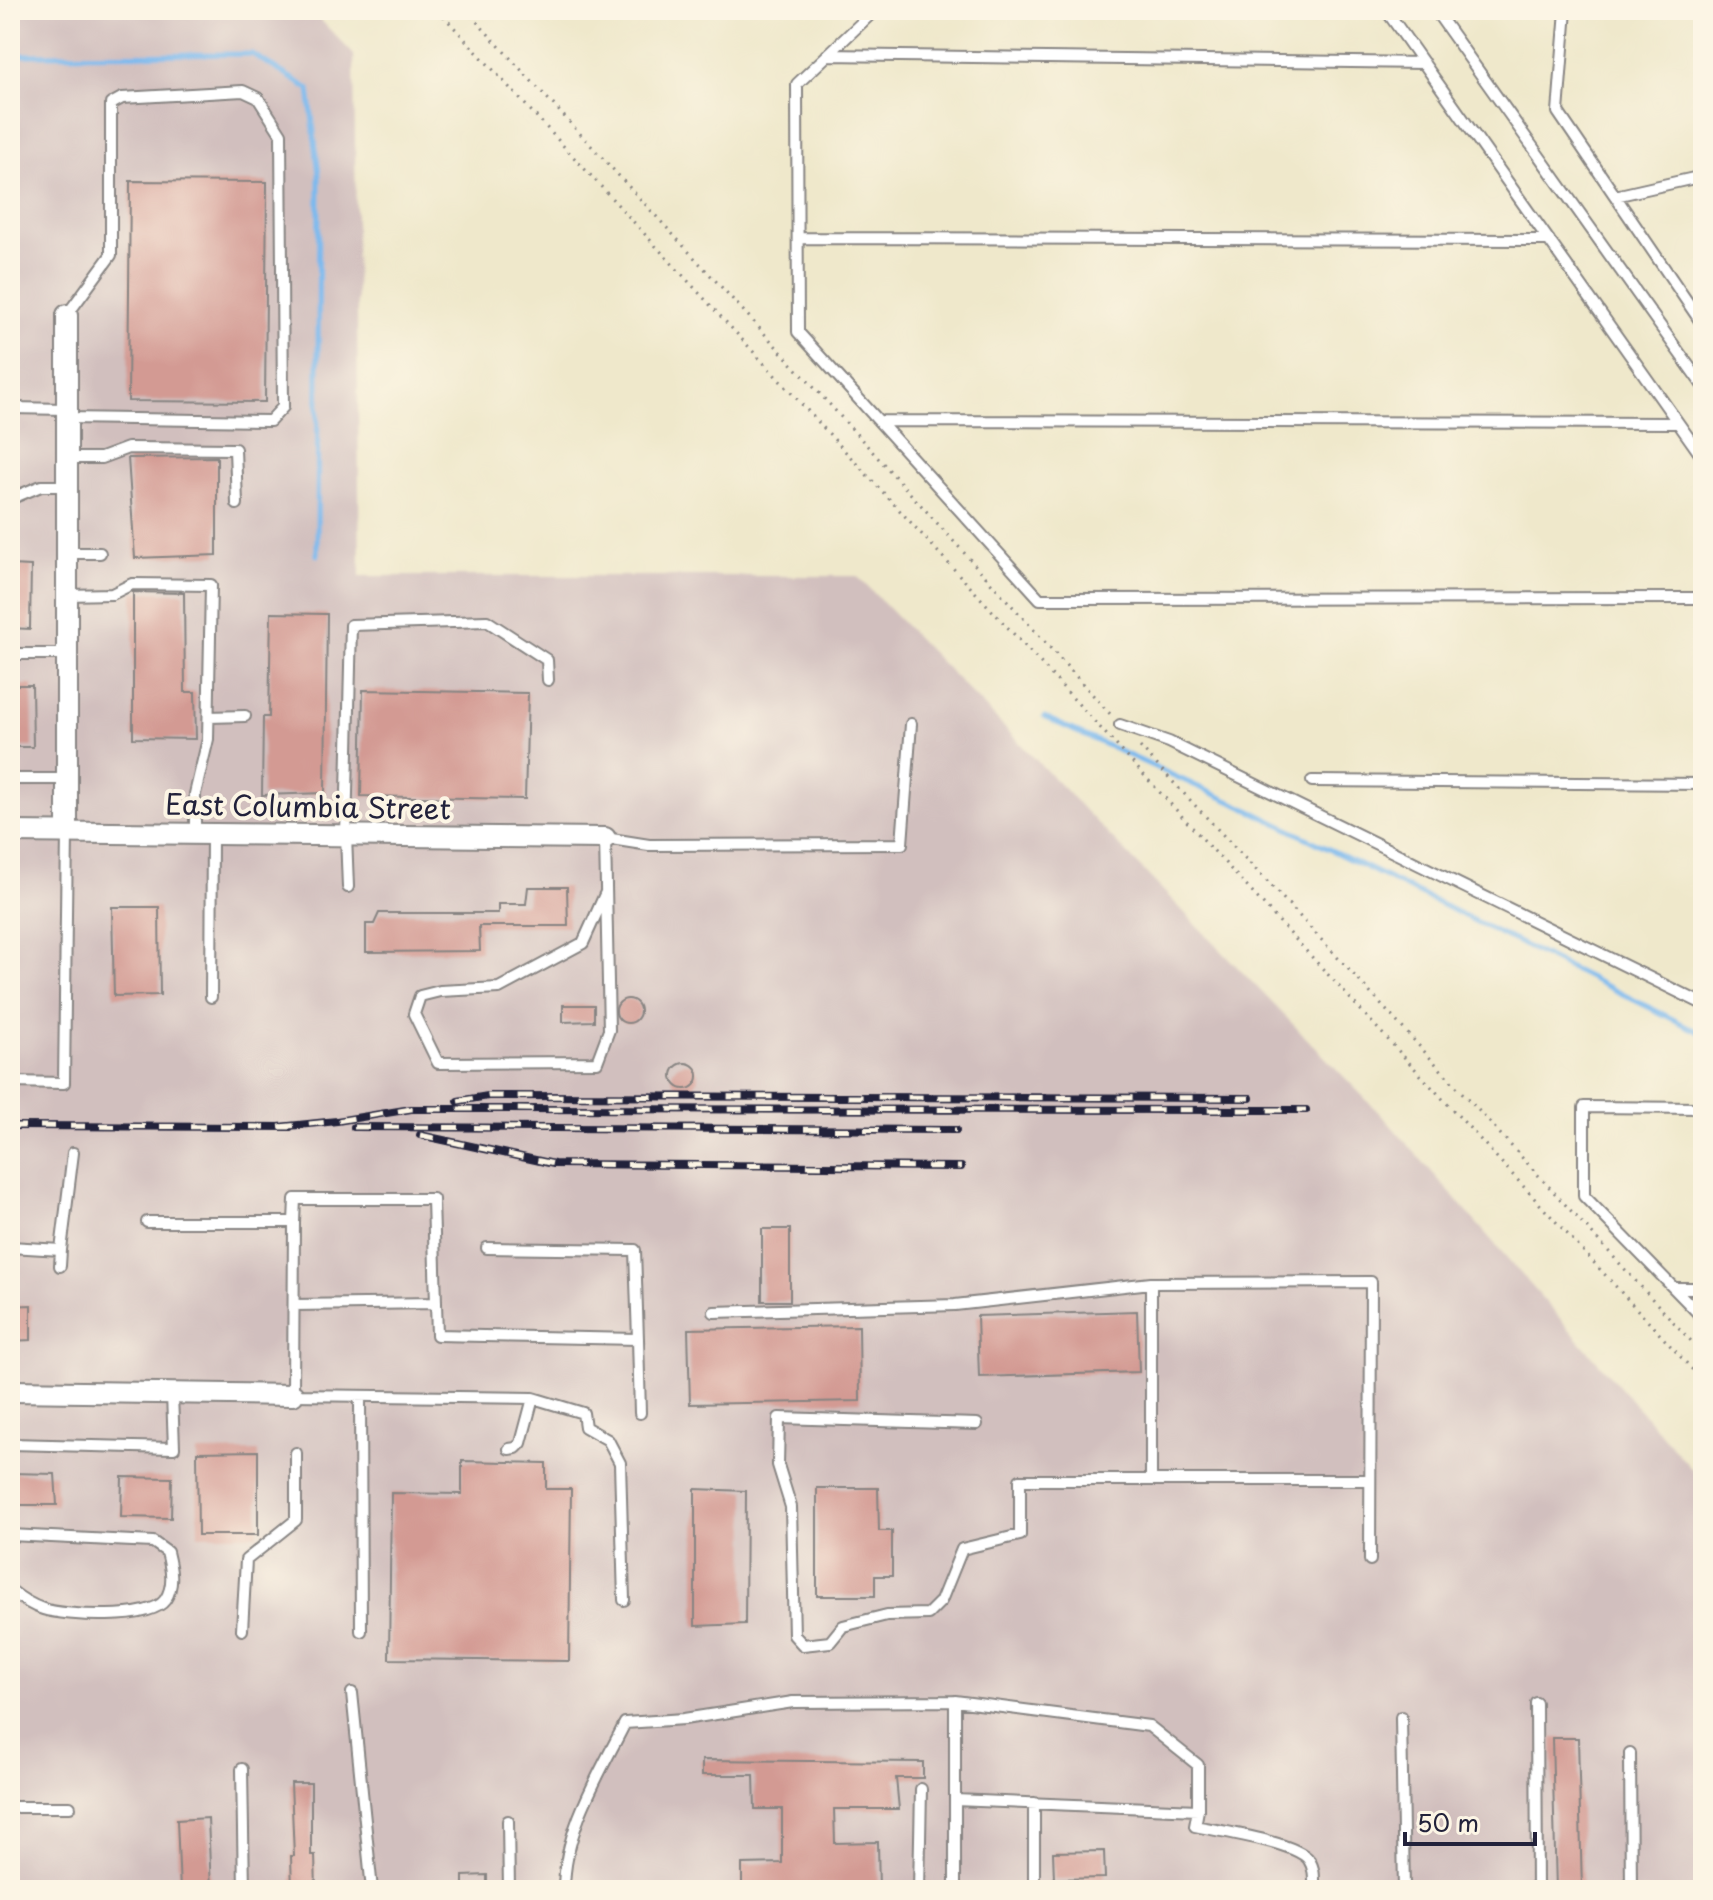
<svg xmlns="http://www.w3.org/2000/svg" width="1713" height="1900" viewBox="0 0 1713 1900" font-family="'Playpen Sans',sans-serif">
  <style>
    .industrial { fill: #d1bfbe }
    .lines { fill: none; stroke-linecap: round; stroke-linejoin: round }
    .stream { stroke: #7bb9ee; stroke-width: 5 }
    .building { fill: #d39a93 }
    .service-casing { stroke: #888583; stroke-width: 14 }
    .minor-casing { stroke: #888583; stroke-width: 24 }
    .path { stroke: #888583; stroke-width: 3; stroke-dasharray: 2 6; stroke-linecap: butt }
    .service { stroke: #fff; stroke-width: 10 }
    .minor { stroke: #fff; stroke-width: 20 }
    .rail-casing { stroke: #22223b; stroke-width: 8 }
    .rail { stroke: #fcf5e5; stroke-width: 5; stroke-dasharray: 15; stroke-linecap: butt }
    .labels { text-anchor: middle; stroke-width: 8; stroke-linejoin: round; paint-order: stroke }
    .street-label { font-size: 28px; fill: #22223b; stroke: #fcf5e5 }
  </style>
  <rect width="100%" height="100%" fill="#fcf5e5"/>
  <filter id="ink" filterUnits="userSpaceOnUse"><feTurbulence type="fractalNoise" baseFrequency=".0125" numOctaves="2"/><feDisplacementMap in="SourceGraphic" scale="16" xChannelSelector="R" yChannelSelector="G"/><feConvolveMatrix kernelMatrix="1 2 1 2 8 2 1 2 1" color-interpolation-filters="sRGB"/></filter>
  <filter id="wash" filterUnits="userSpaceOnUse"><feTurbulence type="fractalNoise" baseFrequency=".006" numOctaves="4" result="noise"/><feDisplacementMap in="SourceGraphic" scale="32" xChannelSelector="R" yChannelSelector="G"/><feGaussianBlur stdDeviation="1.8" result="paint"/><feColorMatrix in="noise" values="0 0 0 0 0 0 0 0 0 0 0 0 0 0 0 0 0 1.4 0 .05"/><feComposite in="paint" operator="in"/></filter>
  <g filter="url(#wash)">
    <rect width="100%" height="100%" fill="#efe8cb"/>
    <path class="industrial" d="M10,10H311L354,55L360,576H857L1389,1123L1703,1482V1890H10Z"/>
    <g class="lines">
      <path class="stream" d="M10,55L252,54L309,89L319,175L317,555
        M1044,717L1256,813L1703,1034"/>
    </g>
    <g id="blocks">
      <path class="building" d="M130,181L267,182L265,402L128,401Z
        M217,457V555L135,558L128,458Z
        M10,565L31,566L30,629L10,628Z
        M133,592L184,593L185,692H195L196,739L133,738Z
        M271,613L327,614L325,793L262,795L263,717H269Z
        M10,685H32L33,747H10Z
        M363,690L528,693L525,799L361,796Z
        M528,887H567L568,926H479L480,951L366,952V924H374L379,913H498V904H526Z
        M112,907H159L160,995L114,996Z
        M616 1011a12 12 0 1 1 24 0a12 12 0 1 1-24 0Z
        M563,1005H594V1021L563,1022Z
        M672 1076a13 13 0 1 1 26 0a13 13 0 1 1-26 0Z
        M762,1229H790V1301H762Z
        M31,1305V1340L10,1341V1306Z
        M1137,1311L1139,1372L979,1377L977,1316Z
        M859,1326L860,1401L690,1404L688,1329Z
        M258,1451V1535H198L197,1452Z
        M462,1461L546,1463V1489H571L569,1661L389,1659L391,1493L462,1494Z
        M10,1473L55,1474L57,1505H10Z
        M122,1477L172,1478L171,1518L121,1517Z
        M817,1488H878L879,1531H892V1576H875V1596H817Z
        M695,1489L746,1491L745,1624L695,1626Z
        M1552,1738H1578L1582,1890H1556Z
        M702,1760L923,1762V1778H896L899,1809H834L835,1843L878,1842L879,1890H834V1885H782V1890H742V1864L782,1863V1809H755L754,1775H702Z
        M291,1783H311V1855H315L316,1890H292L291,1856H294Z
        M208,1818L211,1890H180L177,1820Z
        M1104,1851L1105,1878L1054,1879L1053,1852Z
        M487,1875V1890H463V1876Z"/>
    </g>
  </g>
  <g filter="url(#ink)">
    <use href="#blocks" fill-opacity="0" stroke="#888583" stroke-width="2"/>
    <g class="lines">
      <defs>
        <path id="service" d="M875,10L797,84L798,332L1040,599L1703,598
          M1386,10L1703,458
          M1435,10L1703,386
          M1566,10L1558,112L1703,325
          M827,55L1424,63
          M1615,196L1703,176
          M798,238L1549,240
          M67,315L111,255V104L122,98L243,91L258,98L281,134L283,407L270,421L67,418
          M10,408L67,409
          M879,421L1678,423
          M67,458H101L128,448L235,449L237,504
          M10,496H17L41,486H67
          M67,553H100
          M67,595L112,594L132,584L211,585L208,739L195,794V834
          M10,654H67
          M209,717L245,716
          M1120,725L1169,742L1703,1004
          M10,779H67
          M1312,781L1703,784
          M348,887L346,835L351,625L487,621L547,660L548,680
          M606,892L583,943L499,988L440,991L420,996L414,1014L438,1063L597,1062L609,1030L605,838L649,845L902,844L911,724
          M211,997L212,834
          M10,1082L64,1083L67,832
          M1703,1108L1584,1107V1196L1703,1318
          M147,1222H294L293,1395L533,1398L583,1413L585,1427L608,1440L620,1463L624,1600
          M294,1222L295,1199H433L436,1303
          M10,1247L61,1250L60,1266
          M61,1250L73,1153
          M1151,1283L1371,1282L1370,1560
          M1674,1288H1703
          M294,1305L436,1303L437,1335L638,1339L635,1250L487,1248
          M714,1312L955,1305L1151,1283V1480H1020V1535L962,1549L941,1601L928,1614L887,1615L843,1626L830,1642L803,1645L794,1635L791,1507L778,1465L779,1418L977,1424
          M638,1339L640,1413
          M360,1396L361,1631
          M10,1444L174,1448L172,1394
          M509,1449L516,1448L521,1443L533,1398
          M1151,1480H1370
          M10,1535L153,1542L167,1552C171,1568 175,1585 165,1600C150,1621 66,1616 43,1609C30,1605 20,1598 10,1590
          M242,1630L246,1560L296,1520V1453
          M352,1693L372,1890
          M955,1701L1149,1726L1198,1765V1810L955,1800
          M1536,1703L1537,1890
          M1401,1717L1404,1890
          M1630,1753L1631,1890
          M242,1769L244,1890
          M1034,1803V1890
          M10,1807H70
          M1198,1810L1195,1826C1219,1831 1296,1842 1309,1860C1315,1869 1314,1879 1314,1890
          M508,1821L509,1890
          M564,1890C564,1829 599,1775 625,1723L684,1719L793,1702L955,1701V1890
          M919,1890L921,1789"/>
        <path id="minor" d="M67,315V832
          M10,832L605,838
          M10,1391L293,1395"/>
      </defs>
      <use href="#service" class="service-casing"/>
      <use href="#minor" class="minor-casing"/>
      <path class="path" d="M438,10L1703,1381
        M466,10L832,407L1111,715
        M1140,747L1293,909L1703,1354"/>
      <use href="#service" class="service"/>
      <use href="#minor" class="minor"/>
      <defs>
        <path id="rail" d="M458,1101L488,1096L1250,1098
          M10,1126L290,1127
          M279,1127L337,1121L411,1109L1306,1110
          M354,1127L956,1130
          M420,1135L554,1164L961,1167"/>
      </defs>
      <use href="#rail" class="rail-casing"/>
      <use href="#rail" class="rail"/>
    </g>
  </g>
  <g class="labels">
    <g class="street-label">
      <text transform="translate(308 807) rotate(1)" y="10">East Columbia Street</text>
    </g>
  </g>
  <rect width="1713" height="1900" fill="none" stroke="#fcf5e5" stroke-width="40"/>
  <path d="M1405 1832v12h130v-12" fill="none" stroke="#22223b" stroke-width="4"/>
  <text x="1417" y="1832" font-size="24" fill="#22223b" stroke="#fcf5e5" stroke-width="6" paint-order="stroke">50 m</text>
</svg>
